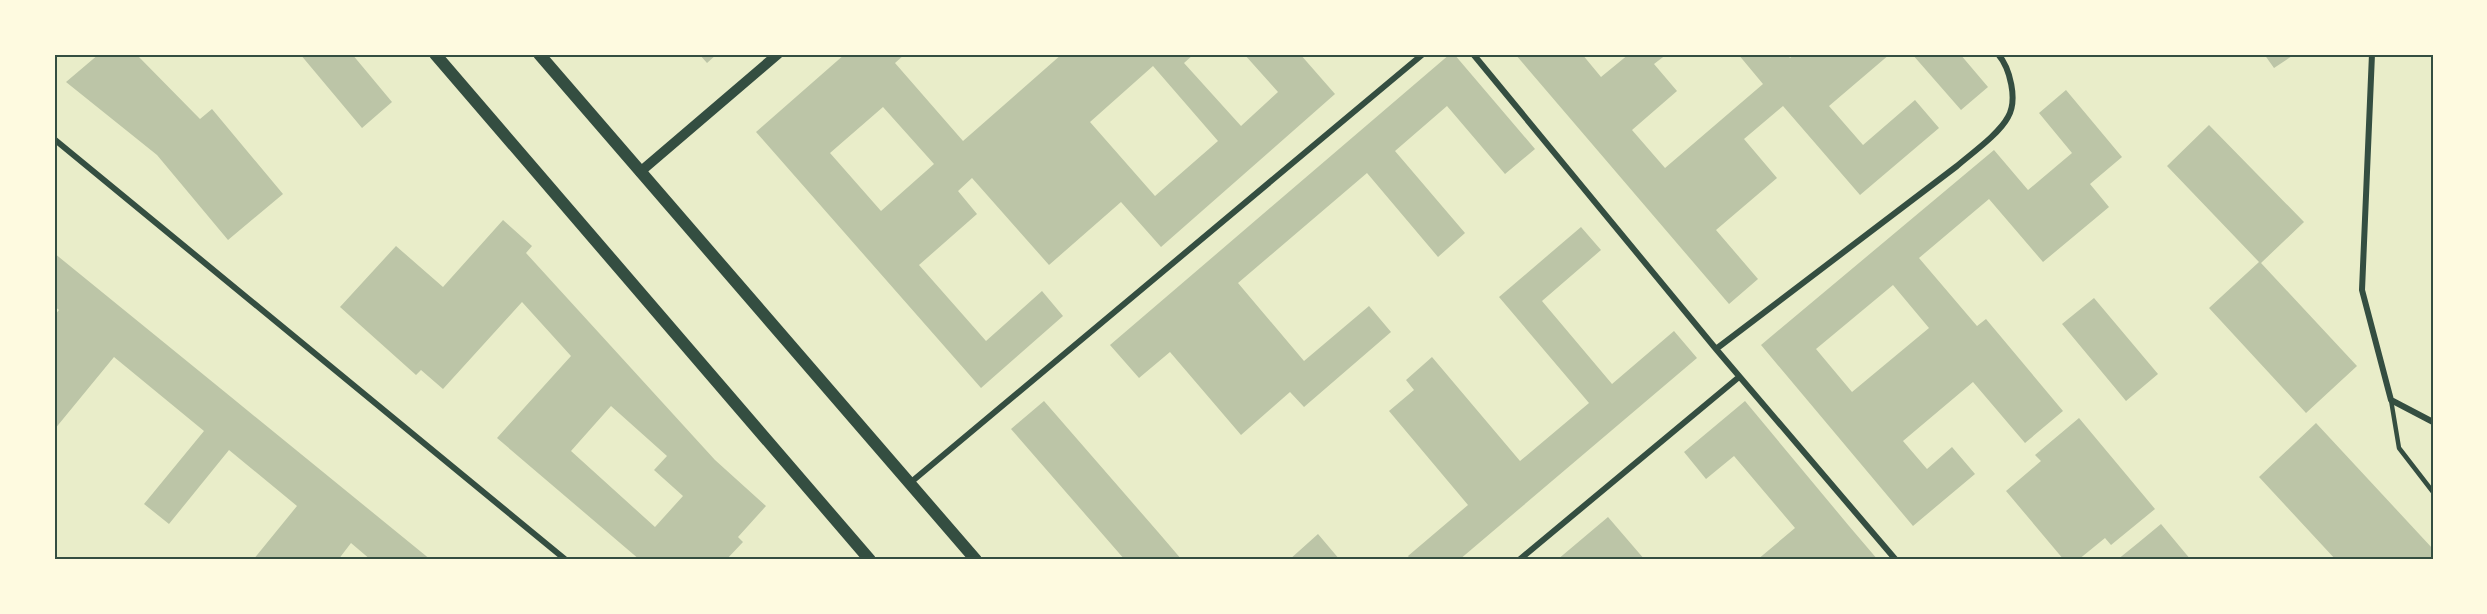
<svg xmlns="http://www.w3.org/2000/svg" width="2487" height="614" viewBox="0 0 2487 614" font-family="Overpass,sans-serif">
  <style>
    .building { fill: #bcc5a7; fill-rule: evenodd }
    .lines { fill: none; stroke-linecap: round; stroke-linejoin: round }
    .service { stroke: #344e41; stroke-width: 4.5 }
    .minor { stroke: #344e41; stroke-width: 6 }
    .tertiary { stroke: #344e41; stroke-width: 10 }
    .secondary { stroke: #344e41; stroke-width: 12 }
    .neatline { fill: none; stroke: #344e41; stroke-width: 2 }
  </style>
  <rect width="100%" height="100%" fill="#e9edc9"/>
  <path class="building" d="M99,54H136L200,119L212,109L283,194L228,240L157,155L66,82Z
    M300,54H352L392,102L362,128Z
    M699,54H717L707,63Z
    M845,54H905L895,63L963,141L1062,54H1194L1184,63L1241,126L1278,92L1244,54H1300L1335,94L1161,247L1121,202L1049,265L972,178L958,191L977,214L919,265L986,341L1042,291L1063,316L981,388L756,132ZM1153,66L1218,141L1155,196L1090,122ZM883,107L934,164L881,211L830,153Z
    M1450,54H1454L1535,149L1505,174L1447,106L1395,151L1465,233L1438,257L1367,173L1238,283L1304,361L1369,306L1391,332L1304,407L1290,392L1241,435L1170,352L1139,378L1110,345Z
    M1515,54H1582L1601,77L1629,54H1667L1654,64L1677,91L1632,130L1665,168L1763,84L1738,54H1787L1790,58L1795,54H1890L1829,106L1863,145L1915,100L1939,128L1860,195L1783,106L1744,139L1777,178L1716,230L1758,279L1729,304Z
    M1912,54H1960L1988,87L1961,110Z
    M2264,54H2295L2274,68Z
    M2066,90L2122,157L2090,184L2109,207L2043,262L1989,199L1919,258L1977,326L1986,319L2063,411L2025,443L1973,382L1903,441L1927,469L1952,447L1975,474L1913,526L1761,345L1994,150L2028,190L2072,153L2039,113ZM1893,285L1929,328L1852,392L1816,349Z
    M2209,125L2304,222L2261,263L2357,366L2306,413L2209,308L2259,262L2167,166Z
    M503,220L532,246L526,253L715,460L766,506L738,537L743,542L726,560H640L497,438L571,356L522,302L443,389L421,370L416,375L340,307L396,246L443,287ZM611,406L667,456L654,470L683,496L655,527L571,451Z
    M1581,227L1601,250L1542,301L1612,384L1674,331L1697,358L1459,560H1411L1408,556L1468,505L1389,411L1414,390L1406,380L1432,357L1520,461L1589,403L1499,297Z
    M54,253L231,397L431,560H371L351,543L338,560H253L297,506L229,450L169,524L144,504L204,431L114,357L54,430V316L59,310L54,306Z
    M2094,298L2158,374L2126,401L2062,324Z
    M1044,401L1158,532L1182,560H1125L1011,429Z
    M1745,401L1849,526L1878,560H1757L1795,528L1734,456L1706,479L1684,452Z
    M2079,418L2155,509L2111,545L2105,538L2078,560H2064L2006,491L2041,461L2035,455Z
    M2316,423L2433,549V560H2336L2259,477Z
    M1608,517L1645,560H1557Z
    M2161,524L2191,560H2117L2138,543Z
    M1318,534L1340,560H1289Z"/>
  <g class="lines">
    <path class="service" d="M2391,400L2399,448L2433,492"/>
    <path class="minor" d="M1473,54L1716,349L1896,560
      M2372,54L2362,290L2391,400L2433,422
      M54,139L566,560
      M1716,349L1957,166C1972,153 1999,134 2008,117C2018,100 2010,68 1998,54
      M910,483L1423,54
      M1519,560L1739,377"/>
    <path class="tertiary" d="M640,172L778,54"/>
    <path class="secondary" d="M435,54L870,560
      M539,54L976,560"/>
  </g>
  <rect width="2487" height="614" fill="none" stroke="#fefae0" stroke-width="111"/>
  <rect x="56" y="56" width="2376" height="502" class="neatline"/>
</svg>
